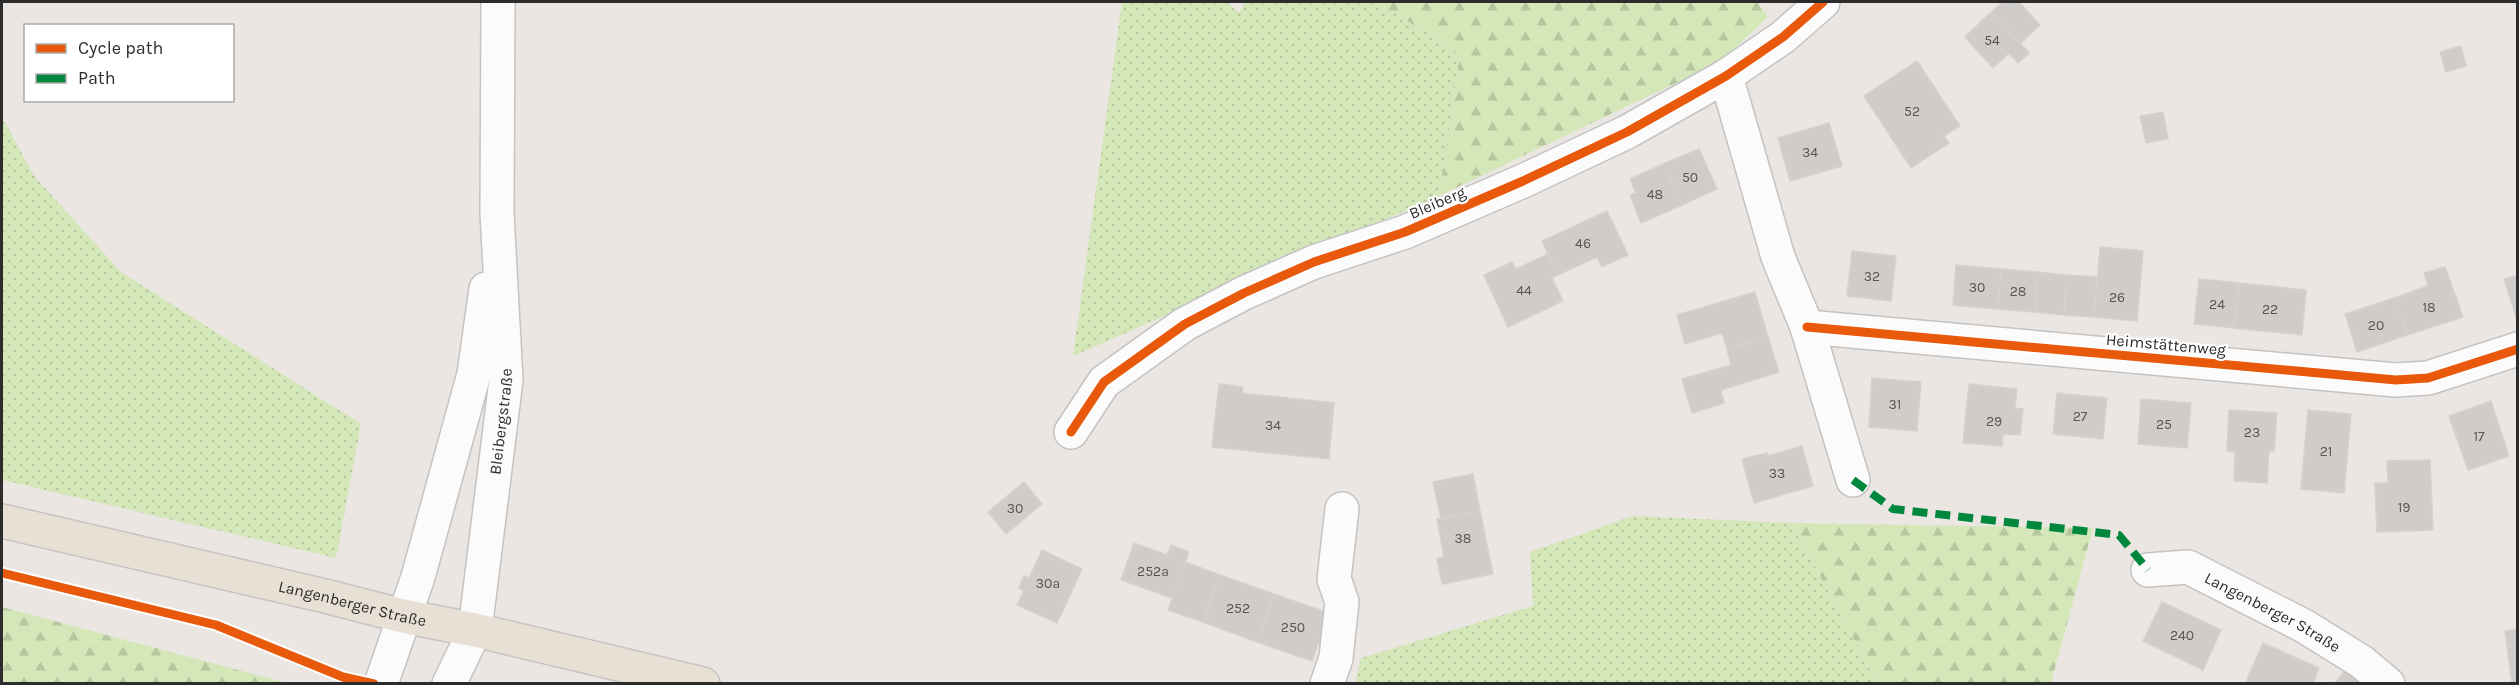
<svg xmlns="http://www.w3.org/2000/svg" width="2519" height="685" viewBox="0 0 2519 685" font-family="Karla,sans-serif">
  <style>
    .grass { fill: url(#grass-dots) }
    .forest { fill: url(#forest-firs) }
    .building { fill: #d0ccc9; stroke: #d6d1ce; stroke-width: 1.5 }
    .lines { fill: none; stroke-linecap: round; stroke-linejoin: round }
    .minor-casing { stroke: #c4c3c3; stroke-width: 36 }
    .major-casing { stroke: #c6c4c2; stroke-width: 36 }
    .minor { stroke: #fcfbfb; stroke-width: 33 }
    .major { stroke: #e8e0d4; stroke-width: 33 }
    .quiet { stroke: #00873e; stroke-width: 8; stroke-dasharray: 15 8; stroke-linecap: butt }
    .cycleway-casing { stroke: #fff; stroke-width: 13 }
    .cycleway { stroke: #e8590c; stroke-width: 9 }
    .labels { text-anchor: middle; stroke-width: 4.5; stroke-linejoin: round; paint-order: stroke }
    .number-label { font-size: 14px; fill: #575655 }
    .street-label { font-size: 16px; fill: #2c2c2c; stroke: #fff }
  </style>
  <defs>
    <pattern id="grass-dots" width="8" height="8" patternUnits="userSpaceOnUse" patternTransform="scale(1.5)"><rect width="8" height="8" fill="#d4e7b9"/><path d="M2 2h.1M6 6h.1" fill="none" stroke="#b6c69f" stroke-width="1.8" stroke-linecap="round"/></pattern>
    <pattern id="forest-firs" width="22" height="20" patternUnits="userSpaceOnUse" patternTransform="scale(1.5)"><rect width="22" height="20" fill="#d4e7b9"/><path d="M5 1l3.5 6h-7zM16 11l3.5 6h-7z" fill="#b6c69f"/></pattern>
  </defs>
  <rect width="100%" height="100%" fill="#ebe6e2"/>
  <path class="grass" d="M1122,2H1227L1239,13L1245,2H1377L1460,54L1439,196L1073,356Z
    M2,117L34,176L121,272L361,424L336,558L2,480Z
    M1633,516L1792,523L1877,683L1355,684L1361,658L1533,606L1530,552Z"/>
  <path class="forest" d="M1377,2H1757L1768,17L1720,62L1439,196L1460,54Z
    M1792,523L2093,528L2051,683H1877Z
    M2,607L287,683H2Z"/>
  <path class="building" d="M2003,2H2019L2040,25L2020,44L1991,12Z
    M1991,12L2029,53L2018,63L2009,53L1993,68L1965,37Z
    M2461,46L2466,66L2446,72L2440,52Z
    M1917,61L1960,126L1944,136L1949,143L1911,168L1864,96Z
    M2163,112L2168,139L2146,143L2140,116Z
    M1829,123L1842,166L1790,181L1778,138Z
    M1699,149L1717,189L1682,205L1663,164Z
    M1663,164L1682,205L1641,223L1630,195L1636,193L1630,179Z
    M1607,211L1628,255L1602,267L1597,257L1558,275L1542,241Z
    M2100,247L2143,251L2137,321L2094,317Z
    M1852,251L1896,256L1891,301L1847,296Z
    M1548,254L1558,275L1552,278L1563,301L1508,327L1484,275L1512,262L1516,269Z
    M1956,265L2001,269L1998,309L1953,305Z
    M2445,267L2463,317L2407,335L2394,298L2428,286L2424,273Z
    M2001,269L2038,272L2035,312L1998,309Z
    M2038,272L2067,275L2064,315L2035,312Z
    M2067,275L2097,277L2094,317L2064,315Z
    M2518,275V316L2516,317L2504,279Z
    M2199,279L2239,283L2234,328L2194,324Z
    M2239,283L2306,290L2302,335L2234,328Z
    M1755,292L1768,337L1727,349L1722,333L1685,344L1677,315Z
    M2394,298L2407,335L2357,352L2345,314Z
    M1768,337L1779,372L1721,390L1724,403L1692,413L1682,379L1731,365L1727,349Z
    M1872,378L1921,382L1917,431L1869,427Z
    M1219,384L1243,387L1242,393L1334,403L1329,459L1212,447Z
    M1969,384L2017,389L2015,408L2023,409L2020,435L2003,434L2002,446L1963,443Z
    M2057,393L2107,398L2103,439L2053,434Z
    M2141,399L2191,403L2187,448L2138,444Z
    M2491,401L2509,456L2468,470L2449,416Z
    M2229,410L2277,413L2274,451H2269L2267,483L2234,481L2235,452L2227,451Z
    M2308,410L2351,414L2344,493L2301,489Z
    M1802,446L1813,486L1754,503L1742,459L1767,453L1768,456Z
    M2430,460L2433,530L2377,532L2375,483H2388L2387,461Z
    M1473,474L1480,511L1441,519L1433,482Z
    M1024,482L1042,504L1006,534L988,512Z
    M1480,511L1493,574L1442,584L1437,559L1444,557L1437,519Z
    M1134,543L1167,555L1171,545L1189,552L1172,598L1121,580Z
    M1042,550L1082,569L1057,623L1017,605L1024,591L1019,588L1024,576L1029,578Z
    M1185,562L1220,575L1203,622L1168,610Z
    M1220,575L1274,594L1257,642L1203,622Z
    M1274,594L1329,613L1312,661L1257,642Z
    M2162,602L2221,630L2203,670L2143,641Z
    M2518,629V684H2512L2505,631Z
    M2263,643L2319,668L2313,684H2245Z
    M2345,670L2361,684H2334Z"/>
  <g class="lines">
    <defs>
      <g id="minor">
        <path d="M1726,76L1778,257L1807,327L1853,480"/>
        <path d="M1807,327L2396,380L2428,378L2518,349"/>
        <path d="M1071,432L1104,382L1185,324L1244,293L1314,262L1405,232L1523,181L1627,132L1726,76L1783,37L1823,2"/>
        <path id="s1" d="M2148,570L2188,567L2304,626L2362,662L2388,684"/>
        <path d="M381,684L418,577L474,374L486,289"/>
        <path id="s2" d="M449,684L475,630L506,380L497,213L498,2"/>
        <path d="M1327,684L1336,658L1342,602L1334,579L1342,509"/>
      </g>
      <g id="major">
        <path id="s3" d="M2,521L325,596L403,616L475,630L703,684"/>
      </g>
    </defs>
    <use href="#minor" class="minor-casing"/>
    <use href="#major" class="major-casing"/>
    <use href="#minor" class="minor"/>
    <use href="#major" class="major"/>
    <path class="quiet" d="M1853,480L1893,509L2119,535L2148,570"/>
    <defs>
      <path id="cycleway" d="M1807,327L2396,380L2428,378L2518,349
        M1071,432L1104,382L1185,324L1244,293L1314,262L1405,232L1523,181L1627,132L1726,76L1783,37L1823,2
        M2,573L216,625L343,677L374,684"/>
    </defs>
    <use href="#cycleway" class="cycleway-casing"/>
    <use href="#cycleway" class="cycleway"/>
  </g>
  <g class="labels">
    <g class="number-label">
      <text x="1992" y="45">54</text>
      <text x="1912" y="116">52</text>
      <text x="1810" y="157">34</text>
      <text x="1690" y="182">50</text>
      <text x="1655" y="199">48</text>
      <text x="1583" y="248">46</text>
      <text x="1872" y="281">32</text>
      <text x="1977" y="292">30</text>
      <text x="1524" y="295">44</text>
      <text x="2018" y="296">28</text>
      <text x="2117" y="302">26</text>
      <text x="2217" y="309">24</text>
      <text x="2429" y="312">18</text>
      <text x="2270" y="314">22</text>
      <text x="2376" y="330">20</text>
      <text x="1895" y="409">31</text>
      <text x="2080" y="421">27</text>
      <text x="1994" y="426">29</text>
      <text x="2164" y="429">25</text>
      <text x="1273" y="430">34</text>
      <text x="2252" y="437">23</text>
      <text x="2479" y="441">17</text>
      <text x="2326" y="456">21</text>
      <text x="1777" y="478">33</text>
      <text x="2404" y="512">19</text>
      <text x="1015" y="513">30</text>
      <text x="1463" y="543">38</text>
      <text x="1153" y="576">252a</text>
      <text x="1048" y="588">30a</text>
      <text x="1238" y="613">252</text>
      <text x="1293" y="632">250</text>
      <text x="2182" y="640">240</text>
    </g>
    <g class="street-label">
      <text transform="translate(1437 202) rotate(-23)" y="6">Bleiberg</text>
      <text transform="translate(2166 344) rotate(5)" y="6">Heimstättenweg</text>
      <text dy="6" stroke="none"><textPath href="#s2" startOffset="270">Bleibergstraße</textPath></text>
      <text dy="6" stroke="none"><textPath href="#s3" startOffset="360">Langenberger Straße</textPath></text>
      <text dy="6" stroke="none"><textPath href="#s1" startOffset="136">Langenberger Straße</textPath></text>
    </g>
  </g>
  <rect width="2519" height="685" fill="none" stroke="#2c2c2c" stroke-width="6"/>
  <rect x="24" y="24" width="210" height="78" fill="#ffffff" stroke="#ababab" stroke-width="1.5"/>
  <rect x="36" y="44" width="30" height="9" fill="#e8590c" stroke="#ababab" stroke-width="1.5"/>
  <text x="78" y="54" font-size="18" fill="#2c2c2c">Cycle path</text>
  <rect x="36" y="74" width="30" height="9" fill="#00873e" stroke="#ababab" stroke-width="1.5"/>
  <text x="78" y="84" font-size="18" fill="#2c2c2c">Path</text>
</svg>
